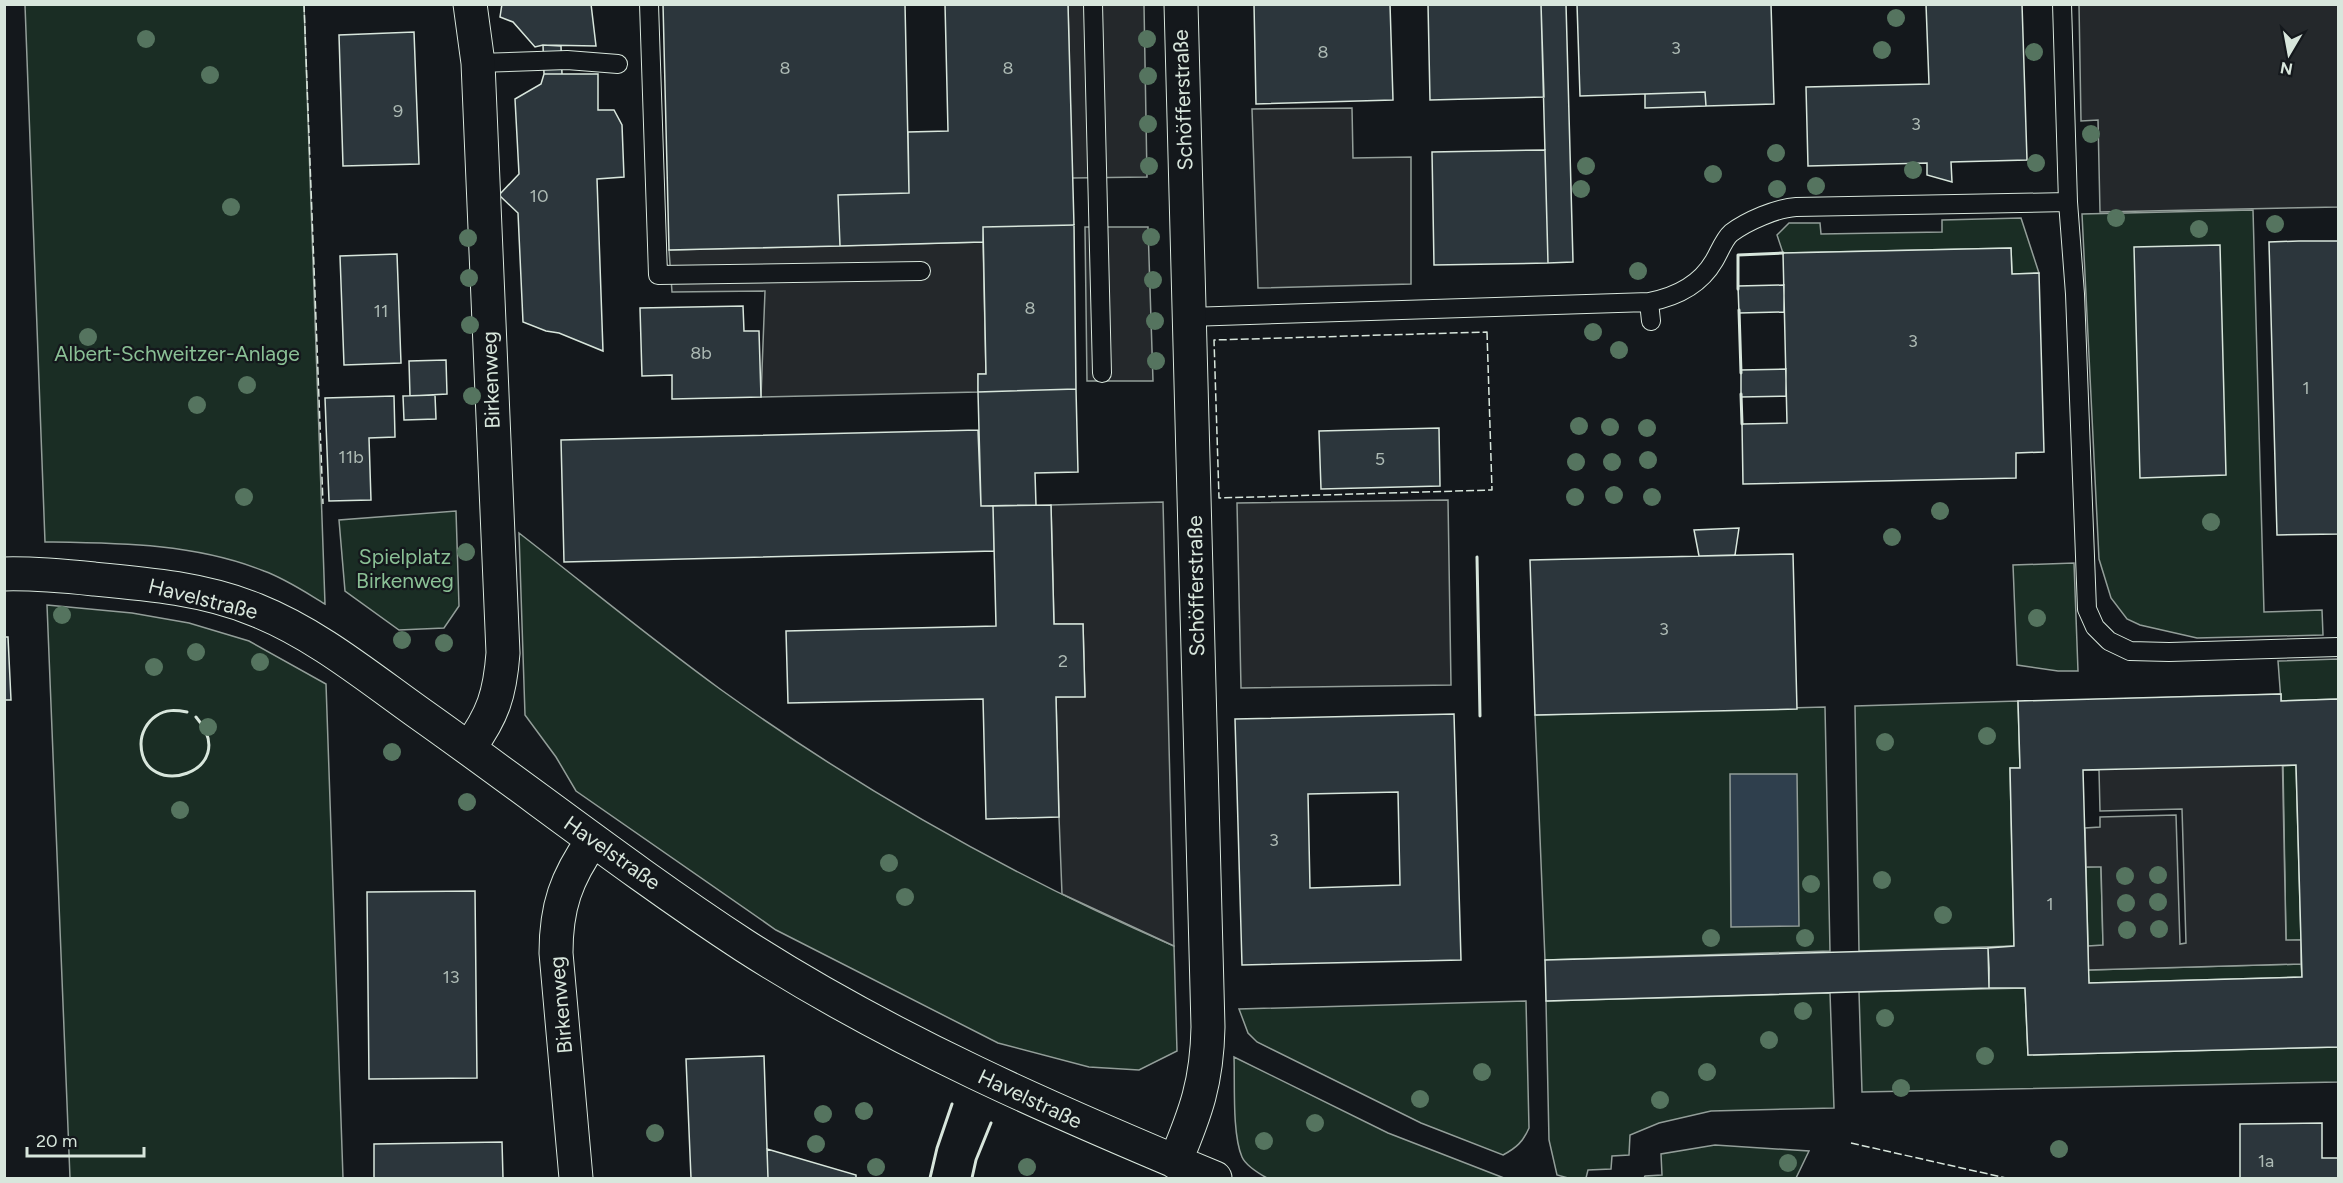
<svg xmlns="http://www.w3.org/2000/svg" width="2343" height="1183" viewBox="0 0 2343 1183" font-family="Figtree,sans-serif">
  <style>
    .green { fill: #1a2d24; stroke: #939e99; stroke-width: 1.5 }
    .parking { fill: #24282b; stroke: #939e99; stroke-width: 1.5 }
    .water { fill: #2f3f4d; stroke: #939e99; stroke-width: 1.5 }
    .building { fill: #2c363c; stroke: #d8e6dc; stroke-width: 1.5; fill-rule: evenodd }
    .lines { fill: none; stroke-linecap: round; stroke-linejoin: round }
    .service-casing { stroke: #d8e6dc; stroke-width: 20 }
    .minor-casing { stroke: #d8e6dc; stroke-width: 35 }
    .service { stroke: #14181c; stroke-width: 18 }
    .minor { stroke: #14181c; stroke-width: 33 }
    .fence { stroke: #d8e6dc; stroke-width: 1.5; stroke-dasharray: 8 3; stroke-linecap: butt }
    .wall { stroke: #d8e6dc; stroke-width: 3 }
    .tree { fill: #55745f }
    .labels { text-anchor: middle; stroke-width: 4.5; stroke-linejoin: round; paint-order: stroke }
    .number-label { font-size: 18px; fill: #adbab4 }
    .street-label { font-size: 21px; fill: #d8e6dc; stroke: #14181c }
    .park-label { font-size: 21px; fill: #8ac095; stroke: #14181c }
  </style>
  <rect width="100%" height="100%" fill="#14181c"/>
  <path class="green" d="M25,5H304L325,604C305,592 286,579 264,571C194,543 118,543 45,542Z
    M2253,210L2264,612L2322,610L2323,635L2197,638L2140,625L2127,619L2111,598L2099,559L2082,214Z
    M2021,218L2039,273L2012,274L2011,248L1783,253L1777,235L1789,223H1820L1821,234L1942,232V220Z
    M456,511L459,606L444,628L399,630L345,591L339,520Z
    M519,533C586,585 651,639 720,689C862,791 1014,877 1174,946L1177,1051L1139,1070L1089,1067L998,1043L776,930L576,791L556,757L525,715Z
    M2074,563L2078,671H2058L2017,665L2013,565Z
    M47,605L132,613L189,623L249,641L326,684L343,1178H70Z
    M2338,659V699L2281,701L2278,661Z
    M2018,701L2020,768H2010L2014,946L1859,951L1855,706Z
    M1825,707L1830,951L1545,960L1535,715Z
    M2296,765L2301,940L2286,941L2283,766Z
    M2101,866L2103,946H2088L2086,867Z
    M2301,964L2302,977L2089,983L2088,970Z
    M2025,988L2028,1055L2338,1047V1082L1862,1092L1859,992Z
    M1830,993L1834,1108L1711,1111L1659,1123L1630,1135L1629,1155L1612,1156L1611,1169L1588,1170L1586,1178H1568L1557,1175L1549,1140L1546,1001Z
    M1526,1001L1529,1128C1523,1142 1516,1148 1503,1155L1421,1123L1257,1042L1248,1033L1239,1009Z
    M1234,1057L1388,1133L1504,1178H1267C1258,1173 1246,1166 1242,1157C1232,1134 1235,1083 1234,1057Z
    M1715,1145L1809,1151L1796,1178H1644L1645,1176L1662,1175L1661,1154Z"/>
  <path class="parking" d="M1068,5H1144L1147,177L1072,178Z
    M2079,5H2338V207L2100,212L2098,120L2081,121Z
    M1352,108L1353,158L1411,157V284L1258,288L1252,109Z
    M1085,227H1148L1153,381H1087Z
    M983,242L986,374H978V392L761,397L765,291L672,292L669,250Z
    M1448,500L1451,685L1241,688L1237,503Z
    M1163,502L1174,946L1062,894L1059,817L1056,697L1085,696L1083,624H1054L1051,505Z
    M2281,694L2286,940H2301V964L2088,970V946L2103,945L2101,867H2086L2085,828L2100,827V817L2176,815L2180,944L2186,943L2182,809L2100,811L2099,770H2083L2082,700Z"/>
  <path class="water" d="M1730,774H1797L1799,926L1731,927Z"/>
  <path class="building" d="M502,4H591L596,46L543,45L535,47L513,22L500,17Z
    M663,4H905L909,193L838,195L840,246L669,250Z
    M945,4H1068L1074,225L983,227V242L840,246L838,195L909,193L908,132L948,131Z
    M1254,4H1390L1393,100L1256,104Z
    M1428,4H1541L1544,97L1430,100Z
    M1541,4H1566L1573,262L1548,263Z
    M1577,4H1771L1774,104L1706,106L1705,92L1580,96Z
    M1926,4H2022L2027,160L1951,162L1952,182L1927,175V163L1808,166L1806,87L1929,84Z
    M414,32L419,164L343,166L339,35Z
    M543,45L561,46L562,74H544Z
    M544,74H598V110H614L622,125L624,177L597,179L603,351L559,333L546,331L523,322L518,213L499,195L519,174L515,99L541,84Z
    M1705,92L1706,106L1645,108V94Z
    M1545,150L1548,263L1434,265L1432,152Z
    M1074,225L1076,389L978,392V374H986L983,227Z
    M2299,241H2338V534L2277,535L2269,242Z
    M2220,245L2226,475L2140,478L2134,247Z
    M2011,248L2012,274L2039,273L2044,452L2016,453V478L1743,484L1742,424L1787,423L1783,253Z
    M397,254L401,363L344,365L340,256Z
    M1784,285V312L1739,313L1738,286Z
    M743,306L744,331H759L761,397L672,399V375L642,376L640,308Z
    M446,360L447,394L410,396L409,361Z
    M1786,369V396L1741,397V370Z
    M1076,389L1078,472L1035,473L1036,505L981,506L978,392Z
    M435,395L436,419L404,420L403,396Z
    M394,396L395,437L369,438L371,500L329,501L325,398Z
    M1439,428L1440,486L1321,489L1319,431Z
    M978,430L981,506H993L994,551L564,562L561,440Z
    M1051,505L1054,624H1083L1085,697H1056L1059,817L986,819L983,699L788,703L786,631L996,626L993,506Z
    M1739,528L1735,555L1699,556L1694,530Z
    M1793,554L1797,709L1535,715L1530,560Z
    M4,637H8L11,700H4Z
    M2281,694V701L2338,699V1047L2028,1055L2025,988H1989V968L1988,948L2014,946L2010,768H2020L2018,701ZM2296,765L2302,977L2089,983L2083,770Z
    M1454,714L1461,960L1242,965L1235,719ZM1398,792L1400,885L1310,888L1308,794Z
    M475,891L477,1078L369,1079L367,892Z
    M1988,948L1989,988L1546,1001L1545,960Z
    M764,1056L768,1178H691L686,1059Z
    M2322,1123V1158H2338V1178H2240V1124Z
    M502,1142L503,1178H374V1144Z
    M767,1149L856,1175V1178H768Z"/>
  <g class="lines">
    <defs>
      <path id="service" d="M649,4L658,275L921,271
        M1093,4L1102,373
        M2062,4L2068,202
        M478,63L567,60L618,64
        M1649,302L1651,321
        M1189,317L1649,302C1675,297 1700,285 1714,261C1719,253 1724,239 1731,233C1747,221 1777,208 1796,207L2068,202L2075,294L2087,609L2095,627L2109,641L2130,651L2169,652L2338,647"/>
      <path id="minor" d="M4,574C34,573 64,576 94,579C149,584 205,589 256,610C316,634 367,676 419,713C528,790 633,873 745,946C893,1041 1054,1111 1215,1178
        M469,748C493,715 500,694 503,653L478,63L470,4
        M1175,1162C1196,1112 1207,1082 1208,1027L1181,4
        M576,1178L556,953C556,907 566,878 593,840"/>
    </defs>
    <use href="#service" class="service-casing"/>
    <use href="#minor" class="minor-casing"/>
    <use href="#service" class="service"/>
    <use href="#minor" class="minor"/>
    <path class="fence" d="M304,4L323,504
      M1487,332L1492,490L1219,498L1214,340Z
      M1851,1143L2006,1178"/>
    <path class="wall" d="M1738,289V255L1783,253
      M1739,310L1741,373
      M1741,394L1742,424
      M1477,557L1480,716
      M187,712C176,710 166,709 156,716C147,722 141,733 141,744C142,803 244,772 196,717
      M930,1178L937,1148L952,1104
      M972,1178L976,1160L991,1123"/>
  </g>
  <g class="tree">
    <circle cx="1896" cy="18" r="9"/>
    <circle cx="146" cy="39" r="9"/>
    <circle cx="1147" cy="39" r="9"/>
    <circle cx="1882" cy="50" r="9"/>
    <circle cx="2034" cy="52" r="9"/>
    <circle cx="210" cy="75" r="9"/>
    <circle cx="1148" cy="76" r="9"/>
    <circle cx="1148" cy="124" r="9"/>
    <circle cx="2091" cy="134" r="9"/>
    <circle cx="1776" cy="153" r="9"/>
    <circle cx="2036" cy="163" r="9"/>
    <circle cx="1149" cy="166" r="9"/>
    <circle cx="1586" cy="166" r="9"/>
    <circle cx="1913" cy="170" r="9"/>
    <circle cx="1713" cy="174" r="9"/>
    <circle cx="1816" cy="186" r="9"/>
    <circle cx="1581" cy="189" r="9"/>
    <circle cx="1777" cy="189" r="9"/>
    <circle cx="231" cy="207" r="9"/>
    <circle cx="2116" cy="218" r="9"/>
    <circle cx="2275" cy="224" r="9"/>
    <circle cx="2199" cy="229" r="9"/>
    <circle cx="1151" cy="237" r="9"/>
    <circle cx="468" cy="238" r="9"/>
    <circle cx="1638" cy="271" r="9"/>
    <circle cx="469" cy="278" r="9"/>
    <circle cx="1153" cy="280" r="9"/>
    <circle cx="1155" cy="321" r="9"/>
    <circle cx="470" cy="325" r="9"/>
    <circle cx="1593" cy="332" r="9"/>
    <circle cx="88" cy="337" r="9"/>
    <circle cx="1619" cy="350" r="9"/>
    <circle cx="1156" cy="361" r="9"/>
    <circle cx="247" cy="385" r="9"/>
    <circle cx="472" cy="396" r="9"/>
    <circle cx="197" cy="405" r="9"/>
    <circle cx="1579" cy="426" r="9"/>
    <circle cx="1610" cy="427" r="9"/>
    <circle cx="1647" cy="428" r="9"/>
    <circle cx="1648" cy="460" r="9"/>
    <circle cx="1576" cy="462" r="9"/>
    <circle cx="1612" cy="462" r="9"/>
    <circle cx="1614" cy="495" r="9"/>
    <circle cx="244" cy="497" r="9"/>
    <circle cx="1575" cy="497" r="9"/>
    <circle cx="1652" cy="497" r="9"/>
    <circle cx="1940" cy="511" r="9"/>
    <circle cx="2211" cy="522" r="9"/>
    <circle cx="1892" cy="537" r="9"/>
    <circle cx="466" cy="552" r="9"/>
    <circle cx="62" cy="615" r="9"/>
    <circle cx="2037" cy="618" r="9"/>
    <circle cx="402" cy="640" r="9"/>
    <circle cx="444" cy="643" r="9"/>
    <circle cx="196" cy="652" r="9"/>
    <circle cx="260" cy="662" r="9"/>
    <circle cx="154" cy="667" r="9"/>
    <circle cx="208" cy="727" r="9"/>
    <circle cx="1987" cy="736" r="9"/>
    <circle cx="1885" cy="742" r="9"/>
    <circle cx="392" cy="752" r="9"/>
    <circle cx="467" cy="802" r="9"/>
    <circle cx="180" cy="810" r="9"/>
    <circle cx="889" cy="863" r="9"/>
    <circle cx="2158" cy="875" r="9"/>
    <circle cx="2125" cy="876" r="9"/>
    <circle cx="1882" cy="880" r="9"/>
    <circle cx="1811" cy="884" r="9"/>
    <circle cx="905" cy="897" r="9"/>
    <circle cx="2158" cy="902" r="9"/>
    <circle cx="2126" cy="903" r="9"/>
    <circle cx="1943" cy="915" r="9"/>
    <circle cx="2159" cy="929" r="9"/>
    <circle cx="2127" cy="930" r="9"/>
    <circle cx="1711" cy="938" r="9"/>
    <circle cx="1805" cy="938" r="9"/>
    <circle cx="1803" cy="1011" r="9"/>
    <circle cx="1885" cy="1018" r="9"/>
    <circle cx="1769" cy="1040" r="9"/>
    <circle cx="1985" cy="1056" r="9"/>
    <circle cx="1482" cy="1072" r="9"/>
    <circle cx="1707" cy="1072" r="9"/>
    <circle cx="1901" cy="1088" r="9"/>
    <circle cx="1420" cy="1099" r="9"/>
    <circle cx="1660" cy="1100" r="9"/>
    <circle cx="864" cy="1111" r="9"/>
    <circle cx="823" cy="1114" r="9"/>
    <circle cx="1315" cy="1123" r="9"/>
    <circle cx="655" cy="1133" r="9"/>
    <circle cx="1264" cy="1141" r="9"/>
    <circle cx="816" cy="1144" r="9"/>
    <circle cx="2059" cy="1149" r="9"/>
    <circle cx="1788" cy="1163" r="9"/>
    <circle cx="876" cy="1167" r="9"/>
    <circle cx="1027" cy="1167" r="9"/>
  </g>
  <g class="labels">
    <g class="number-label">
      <text x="1676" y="54">3</text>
      <text x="1323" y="58">8</text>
      <text x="785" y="74">8</text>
      <text x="1008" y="74">8</text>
      <text x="398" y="117">9</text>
      <text x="1916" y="130">3</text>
      <text x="539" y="202">10</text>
      <text x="1030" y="314">8</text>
      <text x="381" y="317">11</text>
      <text x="1913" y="347">3</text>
      <text x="701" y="359">8b</text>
      <text x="2306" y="394">1</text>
      <text x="351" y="463">11b</text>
      <text x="1380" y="465">5</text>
      <text x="1664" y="635">3</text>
      <text x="1063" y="667">2</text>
      <text x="1274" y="846">3</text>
      <text x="2050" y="910">1</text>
      <text x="451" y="983">13</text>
      <text x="2266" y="1167">1a</text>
    </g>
    <g class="street-label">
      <text transform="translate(1183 100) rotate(-92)" y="7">Schöfferstraße</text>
      <text transform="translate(491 380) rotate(-92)" y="7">Birkenweg</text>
      <text transform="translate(1196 586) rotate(-91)" y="7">Schöfferstraße</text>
      <text transform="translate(203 599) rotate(14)" y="7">Havelstraße</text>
      <text transform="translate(612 853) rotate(35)" y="7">Havelstraße</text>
      <text transform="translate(561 1005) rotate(-95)" y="7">Birkenweg</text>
      <text transform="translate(1030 1099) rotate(25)" y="7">Havelstraße</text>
    </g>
    <g class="park-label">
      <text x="177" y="361">Albert-Schweitzer-Anlage</text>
      <text x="405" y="564">Spielplatz<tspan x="405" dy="24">Birkenweg</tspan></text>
    </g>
  </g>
  <rect width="2343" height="1183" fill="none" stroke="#d8e6dc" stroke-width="12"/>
  <g transform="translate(2289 54) rotate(190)" stroke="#14181c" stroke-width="4.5" paint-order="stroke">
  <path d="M0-4.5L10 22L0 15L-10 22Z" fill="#d8e6dc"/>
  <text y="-9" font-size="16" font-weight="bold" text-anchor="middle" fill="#d8e6dc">N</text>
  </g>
  <path d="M27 1147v9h117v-9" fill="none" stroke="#d8e6dc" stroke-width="3"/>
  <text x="36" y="1147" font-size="18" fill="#d8e6dc" stroke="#14181c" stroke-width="4.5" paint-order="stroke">20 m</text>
</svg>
